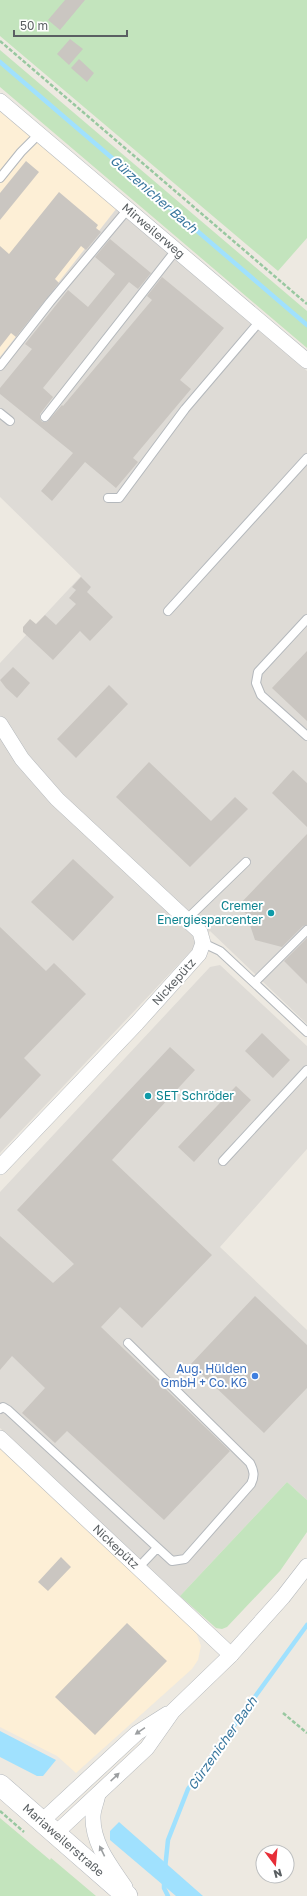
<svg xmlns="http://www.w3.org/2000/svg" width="307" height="1896" viewBox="0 0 307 1896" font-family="'Golos Text',sans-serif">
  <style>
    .commercial { fill: #fdefd6 }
    .industrial { fill: #dedbd6 }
    .green { fill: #c3e4bd }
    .water { fill: #a0e1fe }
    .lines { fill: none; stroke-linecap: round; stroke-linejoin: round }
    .stream { stroke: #a0e1fe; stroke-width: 4.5 }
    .building { fill: #cac6c1 }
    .service-casing { stroke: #b4b8bc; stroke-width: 10 }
    .minor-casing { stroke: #b4b8bc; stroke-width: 16 }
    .secondary-casing { stroke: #b3b7bc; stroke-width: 22 }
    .path { stroke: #98c8a0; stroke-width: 2.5; stroke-dasharray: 4 2; stroke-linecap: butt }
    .service { stroke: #fff; stroke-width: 8 }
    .minor { stroke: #fff; stroke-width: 15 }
    .secondary { stroke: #fff; stroke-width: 21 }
    .oneway { fill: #9c9fa1 }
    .culture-dot { fill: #0f9aa8; stroke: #fff; stroke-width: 1.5 }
    .shop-dot { fill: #3f7fe0; stroke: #fff; stroke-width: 1.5 }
    .labels { text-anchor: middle; stroke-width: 4; stroke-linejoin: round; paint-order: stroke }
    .street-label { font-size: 12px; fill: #5a5f62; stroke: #fff }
    .culture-label { font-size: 12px; fill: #0d838f; stroke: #fff; text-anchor: end }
    .shop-label { font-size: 12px; fill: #366cbe; stroke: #fff; text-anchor: end }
    .water-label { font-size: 13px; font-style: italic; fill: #39779e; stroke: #fff }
  </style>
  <rect width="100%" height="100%" fill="#ede9e1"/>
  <path class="commercial" d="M0,111L117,208L0,357Z
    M0,1447L196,1632L201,1646L198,1660L192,1669L76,1773L57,1756L0,1727Z"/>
  <path class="industrial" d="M117,208L307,371V1024L210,931L0,1153V663L81,576L0,497V357Z
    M220,965L307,1046V1149L220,1247L307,1330V1500L287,1482L180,1596L0,1428V1192L210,967Z"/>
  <path class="green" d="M0,0H307V238L278,271L0,36Z
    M0,50L307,311V348L0,87Z
    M287,1482L307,1500V1532L280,1571L227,1627L222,1629L216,1628L180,1596Z
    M0,1818L50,1860L51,1858L96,1896H0Z"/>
  <path class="water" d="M0,1731L56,1760L43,1776H37L0,1757Z
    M119,1822L203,1896H176L110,1840V1831Z"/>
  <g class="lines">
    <path class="stream" d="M0,62L307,325
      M165,1869L168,1840L188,1789L307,1625
      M164,1881V1888L168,1896"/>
  </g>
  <path class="building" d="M65,0H85L60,30L48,20Z
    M70,39L83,49L69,65L57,54Z
    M79,59L94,73L87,82L71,68Z
    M26,161L39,172L0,220V193Z
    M59,192L98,225L96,228L101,232L86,250L81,246L55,279L59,283L16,337L11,333L0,347V246L9,254Z
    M110,239L151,273L138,289L129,282L43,388L53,397L40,414V419L42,422H47L62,405L63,406L152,300L147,296L162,277L224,328L180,380L191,389L133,458L138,462L116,488L85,462L52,501L41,491L73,453L0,394V388L32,349L25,344L68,290L88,307L115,274L95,257Z
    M81,577L91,587L87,592L113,617L90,641L80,631L53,660L23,632V627L30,619L36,624L45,615L56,625L76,604L69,598L76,590L72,587Z
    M307,651V721L272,688Z
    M13,667L30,683L17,698L6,688L0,680Z
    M109,685L128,704L76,758L57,739Z
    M149,762L211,821L235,797L248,809L190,867L116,797Z
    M293,770L307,783V827L272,793Z
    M307,834V925L303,926L282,947L255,940L250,925L254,921L238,906Z
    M73,859L114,897L73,941L31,902Z
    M0,927L46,971L54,963L86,994L24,1058L41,1075L0,1119Z
    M307,938V984L284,961Z
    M262,1033L290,1060L273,1078L245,1051Z
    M170,1047L195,1070L112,1160L212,1255L142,1328L120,1307L101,1327L230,1451L164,1520L67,1431L55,1443L22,1413L45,1388L12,1356L0,1370V1236L53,1283L74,1264L17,1210Z
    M236,1086L251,1100L194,1162L178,1147Z
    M255,1296L307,1345V1388L264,1433L191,1364Z
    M61,1557L71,1567L48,1591L38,1582Z
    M127,1623L167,1661L95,1735L55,1697Z"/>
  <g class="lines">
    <defs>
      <path id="service" d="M0,178L21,152L39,134
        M0,366L50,302L128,209
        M0,413L10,421
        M45,417L176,250
        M108,498H119L185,409L260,321
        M168,611L307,458
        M307,619L258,672L256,683L261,695L307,736
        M187,919L246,862
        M203,943L220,951L307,1032
        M255,982L307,930
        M223,1161L307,1070
        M0,1409L3,1407L8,1410L172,1561L185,1559L251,1484C255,1476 254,1471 250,1463L128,1343
        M138,1568L157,1548"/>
      <g id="minor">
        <path id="s1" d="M0,101L307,361"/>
        <path d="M0,724L22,759L57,799L200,932L203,943L199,954L137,1023L0,1167"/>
        <path id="s2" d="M0,1438L231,1655"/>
        <path d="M98,1794C97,1801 93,1809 93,1816C92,1843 110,1865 125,1887"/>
        <path d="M42,1821L137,1733L167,1714"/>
        <path d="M56,1833L147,1748L173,1711L231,1655L283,1597L307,1566"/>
      </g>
      <g id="secondary">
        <path id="s3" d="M0,1785L127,1896"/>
      </g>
    </defs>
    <use href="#service" class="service-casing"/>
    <use href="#minor" class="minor-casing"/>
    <use href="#secondary" class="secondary-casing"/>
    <path class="path" d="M0,41L307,304
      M283,1713L307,1733
      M0,1811L24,1832"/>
    <use href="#service" class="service"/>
    <use href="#minor" class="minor"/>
    <use href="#secondary" class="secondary"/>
  </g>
  <defs><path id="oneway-solid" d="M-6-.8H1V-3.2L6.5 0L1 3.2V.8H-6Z"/></defs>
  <g class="oneway">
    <use href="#oneway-solid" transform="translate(140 1731) rotate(146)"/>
    <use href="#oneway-solid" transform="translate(115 1777) rotate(-43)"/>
    <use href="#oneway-solid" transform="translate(102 1851) rotate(-116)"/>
  </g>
  <g class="culture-dot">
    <circle cx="271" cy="913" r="4"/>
    <circle cx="148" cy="1096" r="4"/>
  </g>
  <circle class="shop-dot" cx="255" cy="1376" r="4"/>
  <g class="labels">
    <g class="street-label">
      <text dy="4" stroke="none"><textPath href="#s1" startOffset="201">Mirweilerweg</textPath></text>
      <text transform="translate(174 982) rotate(-48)" y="4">Nickepütz</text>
      <text dy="4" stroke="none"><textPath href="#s2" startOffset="159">Nickepütz</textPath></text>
      <text dy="4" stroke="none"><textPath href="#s3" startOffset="84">Mariaweilerstraße</textPath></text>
    </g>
    <g class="culture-label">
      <text x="263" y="910">Cremer<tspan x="263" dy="14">Energiesparcenter</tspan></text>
      <text x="156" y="1100" text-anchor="start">SET Schröder</text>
    </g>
    <g class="shop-label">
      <text x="247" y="1373">Aug. Hülden<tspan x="247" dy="14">GmbH + Co. KG</tspan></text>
    </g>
    <g class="water-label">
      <text transform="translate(154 194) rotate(41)" y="5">Gürzenicher Bach</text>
      <text transform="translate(222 1743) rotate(-55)" y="5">Gürzenicher Bach</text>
    </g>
  </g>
  <g transform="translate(275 1864) rotate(164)"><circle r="19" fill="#ffffff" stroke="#bdbfc0"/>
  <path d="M0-3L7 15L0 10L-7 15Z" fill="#e72d37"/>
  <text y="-6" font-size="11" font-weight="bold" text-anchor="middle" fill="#5a5f62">N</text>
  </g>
  <path d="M14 30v6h113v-6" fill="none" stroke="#5a5f62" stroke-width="2"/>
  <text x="20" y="30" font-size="12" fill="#5a5f62" stroke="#ffffff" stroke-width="3" paint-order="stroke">50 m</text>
</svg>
